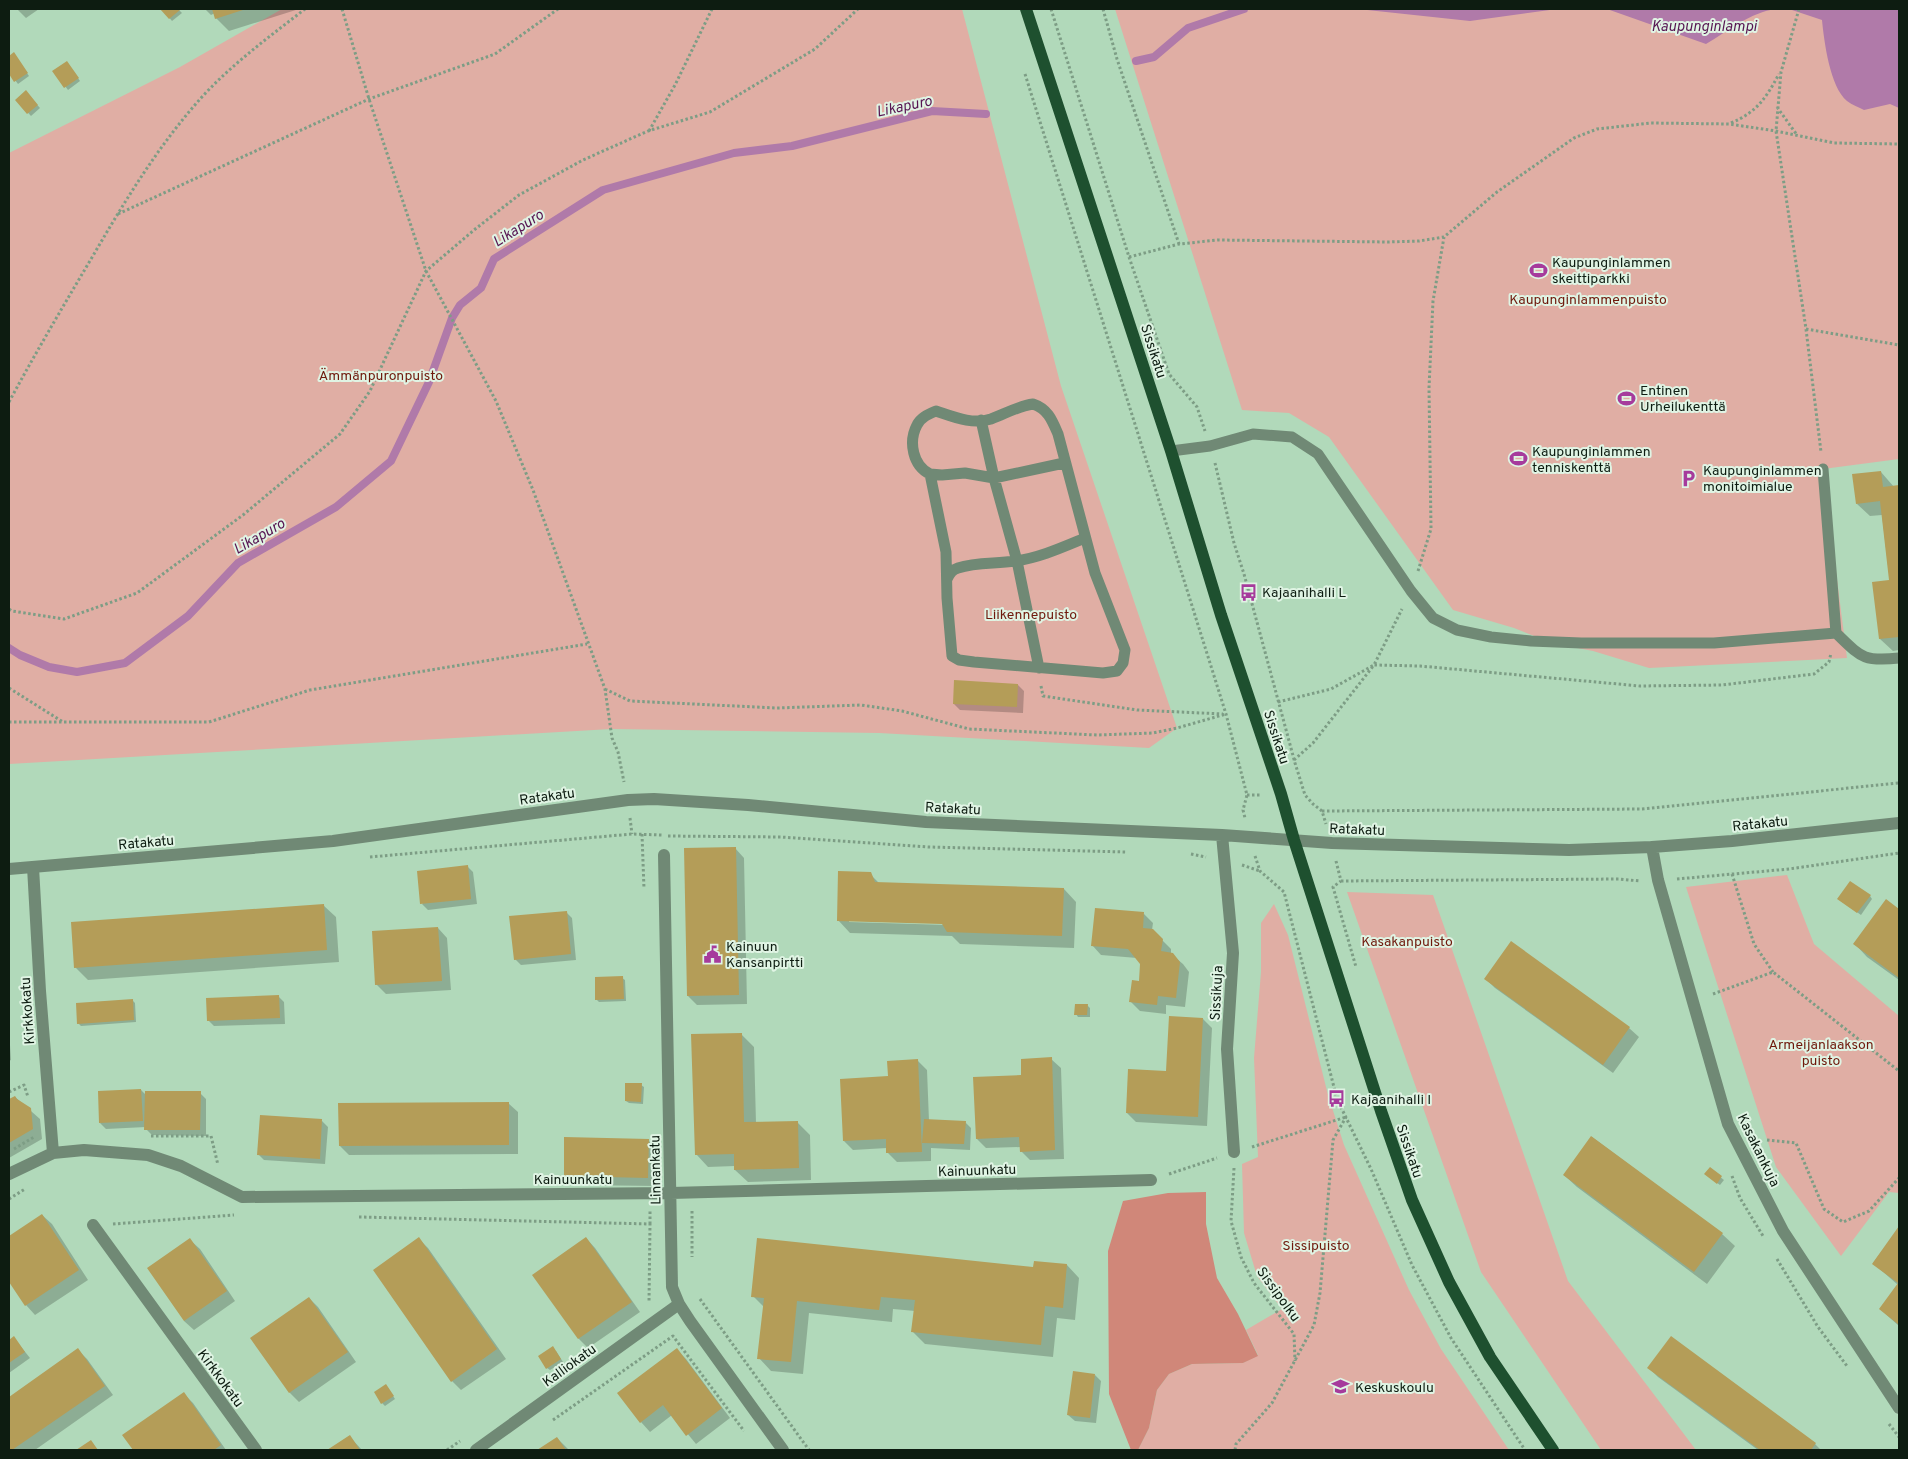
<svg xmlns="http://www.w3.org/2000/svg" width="1908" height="1459" viewBox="0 0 1908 1459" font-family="Overpass,sans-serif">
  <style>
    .green { fill: #e0aea4 }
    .forest { fill: #d08779 }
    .water { fill: #b07aa9 }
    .shadow { fill: #0003; fill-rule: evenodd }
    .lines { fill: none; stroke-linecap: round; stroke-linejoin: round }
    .stream { stroke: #b07aa9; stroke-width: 8 }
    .building { fill: #b49d58 }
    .path { stroke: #7d9d85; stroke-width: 3; stroke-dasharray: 2.5 2.5; stroke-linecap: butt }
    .lane { stroke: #708975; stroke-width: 11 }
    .street { stroke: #708975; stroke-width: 12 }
    .primary { stroke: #1e502f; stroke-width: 12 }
    .labels { text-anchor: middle; stroke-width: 4; stroke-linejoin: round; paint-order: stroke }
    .poi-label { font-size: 14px; fill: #0d1c11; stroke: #e0f4e4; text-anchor: start }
    .park-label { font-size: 14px; fill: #6f190c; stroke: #e0f4e4 }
    .street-label { font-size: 14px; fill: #0d1c11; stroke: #e0f4e4 }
    .water-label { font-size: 15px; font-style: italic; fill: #571552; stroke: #e0f4e4 }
  </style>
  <rect width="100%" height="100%" fill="#b1d9ba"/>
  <path class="green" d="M282,9H962L1061,386L1177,728L1149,748L879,733L611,729L9,764V153L180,67Z
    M1115,9H1899V459L1823,469L1847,658L1649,668L1593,651L1552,643L1514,628L1453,610L1329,437L1289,413L1242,410Z
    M1787,875L1814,944L1899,1016V1193L1889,1192L1841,1256L1776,1167L1686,887Z
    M1347,892L1433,895L1568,1281L1696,1450H1601L1481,1272Z
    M1274,904L1288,935L1328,1095L1344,1145L1409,1290L1441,1349L1509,1450H1138L1149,1428L1157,1390L1169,1374L1192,1364L1243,1363L1258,1355L1246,1330L1282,1309L1257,1276L1244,1233L1242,1164L1258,1157L1254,1058L1261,972V923Z"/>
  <path class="forest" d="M1206,1192V1224L1217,1278L1238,1314L1258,1356L1243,1363L1192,1364L1169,1374L1157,1390L1149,1428L1138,1450H1131L1109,1394L1108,1251L1123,1201L1168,1193Z"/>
  <path class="water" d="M1358,9H1557L1470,21Z
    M1607,9H1776C1751,12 1728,31 1706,44Z
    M1789,9H1899V108L1890,104L1864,110C1859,107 1852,105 1847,101C1830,87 1824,41 1822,20Z"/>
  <path class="shadow" d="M17,9H39L26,18Z
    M162,9H178L182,13L172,21Z
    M205,9H299L229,31L216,18L215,13L211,15Z
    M14,54L29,76L18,84L9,72V57Z
    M69,65L80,81L68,90L54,71Z
    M26,92L40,108L31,116L16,100Z
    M1881,472L1894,487L1899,486V650L1893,651L1880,639L1890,582L1882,515L1870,516L1857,504Z
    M1018,685L1024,691L1023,713L960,710L954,704Z
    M735,848L744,858L747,1004L697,1005L688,996Z
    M467,866L473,872L477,904L428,910L422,904Z
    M870,874L879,883L1064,889L1076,902L1074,948L960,944L952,936L850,933L838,920ZM849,920L949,923L948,925L849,922Z
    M1870,896L1872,899L1861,915L1841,901Z
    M1887,901L1899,910V980L1867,957L1855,944Z
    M323,905L336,917L339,962L88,980L75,967Z
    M566,912L572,918L576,960L521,965L515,959Z
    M1144,914L1153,923L1152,930L1171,949V954L1183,964L1189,972L1185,1007L1166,1005V1014L1140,1011L1131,1002L1140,982L1142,963L1137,958L1101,955L1092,945Z
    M438,928L447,938L451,990L386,994L376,984Z
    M9,969L10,987L9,988Z
    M622,978L625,980L626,1001L599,1002L596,999Z
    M1486,979L1629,1028L1639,1037L1613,1073L1495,988Z
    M278,996L284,1002L285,1024L214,1026L208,1020Z
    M133,1001L135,1003L136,1022L81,1026L78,1023Z
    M1087,1005L1090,1008V1017H1078L1076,1014Z
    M1203,1019L1212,1028L1207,1126L1136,1122L1127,1113L1167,1072Z
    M9,1030L11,1060L9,1061Z
    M741,1034L754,1047L756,1123L797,1122L810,1135L811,1180L748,1182L735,1170V1166L708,1167L696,1154Z
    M1051,1059L1061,1068L1064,1159L1030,1160L1021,1151V1147L986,1148L977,1139L1022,1076Z
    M918,1061L927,1070L929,1121L965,1122L971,1128L970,1150L931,1148V1161L897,1162L888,1153L887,1148L853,1150L844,1141Z
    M641,1085L644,1087L643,1104L629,1103L626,1101Z
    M141,1090L146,1095L200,1093L206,1099V1136L152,1135L146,1129V1127L106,1129L100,1123Z
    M15,1097L40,1119L42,1139L9,1158V1101Z
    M508,1103L518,1112V1154L349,1155L340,1146Z
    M322,1121L328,1127L325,1164L264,1160L258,1154Z
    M1592,1137L1722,1234L1735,1246L1707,1284L1577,1187L1564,1175Z
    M648,1140L658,1150L657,1186L574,1185L565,1175Z
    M1710,1169L1724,1180L1720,1185L1709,1177Z
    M42,1215L52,1224L88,1280L35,1315L26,1305L9,1280V1237Z
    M1899,1228V1326L1880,1309L1898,1285L1873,1263Z
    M586,1238L595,1248L640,1312L588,1348L579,1339L534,1275Z
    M419,1239L428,1248L506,1359L461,1390L452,1381Z
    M190,1240L200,1249L235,1301L194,1330L184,1321Z
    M1067,1265L1079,1278L1075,1320L1057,1318L1053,1357L925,1344L913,1332L915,1311L893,1309L892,1322L809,1313L803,1374L771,1371L759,1358L764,1307L753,1296Z
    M309,1298L318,1307L356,1362L299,1402L290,1393L252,1338Z
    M14,1338L30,1358L9,1373V1341Z
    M78,1350L87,1359L113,1395L35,1450H9V1398Z
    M677,1350L686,1359L730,1418L696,1444L672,1415L650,1432L641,1422Z
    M556,1351L563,1362L550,1370L547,1368Z
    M1649,1368L1815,1444L1821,1450H1758L1658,1377Z
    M1095,1375L1101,1381L1096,1423L1075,1421L1068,1415Z
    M388,1388L395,1399L385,1406L382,1403Z
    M184,1394L193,1403L226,1450H135L124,1435Z
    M349,1436L362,1450H330Z
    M557,1438L569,1450H540Z"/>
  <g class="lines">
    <path class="stream" d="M1136,61L1154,57L1188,28L1244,9
      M9,648L20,655L49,667L77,672L125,663L188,616L238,563L336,507L391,461L429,382L452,318L460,305L481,288L494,259L603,190L734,153L792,146L932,111L986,114"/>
  </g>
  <path class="building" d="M160,9H179L180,10L169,19Z
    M212,9H246L215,19Z
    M14,52L28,73L14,82L9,74V56Z
    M67,61L79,78L64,88L52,71Z
    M26,90L38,105L27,114L15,100Z
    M1881,471L1883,487L1899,485V637L1879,639L1872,582L1889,580L1880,501L1856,504L1852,474Z
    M954,680L1018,684L1017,707L953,704Z
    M736,847L739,995L687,996L684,848Z
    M468,865L471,899L420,904L417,871Z
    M838,871L871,872L875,882L1064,888L1062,936L947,932L942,924L837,921Z
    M1850,881L1871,895L1857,913L1837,899Z
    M1886,899L1899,909V978L1853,944Z
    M324,904L327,950L74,968L71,922Z
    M1095,908L1144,912L1143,928L1153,929L1163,939L1161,951L1173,953L1180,962L1176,998L1158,996L1157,1005L1129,1002L1132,980L1139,981L1140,964L1128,949L1091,946Z
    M567,911L571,954L514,960L509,916Z
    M438,927L442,981L375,985L372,931Z
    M1511,941L1630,1027L1603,1065L1484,979Z
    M623,976L624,999L595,1000V977Z
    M279,995L280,1018L207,1021L206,998Z
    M133,999L134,1020L77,1024L76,1003Z
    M1075,1004H1088L1087,1015H1074Z
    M1169,1016L1203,1018L1198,1117L1126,1113L1128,1069L1166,1071Z
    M742,1033L744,1122L798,1121L799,1168L734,1170V1154L695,1155L691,1034Z
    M1052,1057L1055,1150L1020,1152L1019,1137L976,1139L973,1077L1021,1075V1059Z
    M918,1059L922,1152L886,1153V1139L843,1141L840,1079L888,1076L887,1061Z
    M625,1083H642L641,1102L625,1101Z
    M141,1089L143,1121L99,1123L98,1091Z
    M145,1091H201L200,1130H144Z
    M15,1096L17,1099L31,1108L33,1129L9,1143V1099Z
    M509,1102V1145L339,1146L338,1103Z
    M260,1115L322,1119L320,1159L257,1155Z
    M924,1119L966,1121L964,1144L922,1143Z
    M1591,1136L1723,1233L1694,1272L1563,1175Z
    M564,1137L649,1139L648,1178L564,1176Z
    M1710,1167L1722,1176L1717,1184L1704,1174Z
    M42,1214L79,1270L25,1306L9,1282V1236Z
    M1899,1226V1325L1879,1309L1898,1283L1872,1264Z
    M419,1237L497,1349L451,1382L373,1270Z
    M586,1237L632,1302L578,1339L532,1275Z
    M190,1238L227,1291L184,1321L147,1268Z
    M757,1238L1033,1267L1034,1261L1067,1264L1063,1308L1045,1306L1041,1345L911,1332L915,1300L881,1297L879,1310L797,1301L791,1362L757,1359L764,1298L751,1297Z
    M309,1297L348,1352L289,1393L250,1338Z
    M14,1336L25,1352L9,1363V1340Z
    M1671,1336L1816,1443L1811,1450H1760L1647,1368Z
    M553,1346L561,1359L546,1369L538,1356Z
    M78,1348L105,1386L12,1450H9V1397Z
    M677,1348L722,1408L686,1436L663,1405L640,1423L617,1393Z
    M1073,1371L1095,1374L1090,1418L1067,1415Z
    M386,1384L394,1396L381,1404L374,1392Z
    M184,1392L221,1445L214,1450H133L122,1435Z
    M350,1435L360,1450H327Z
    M557,1437L566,1450H537Z
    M91,1440L98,1450H76Z"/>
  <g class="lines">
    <path class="path" d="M342,9L369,99L426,271L496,401L533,490L605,689L612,738L618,752L624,782
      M1051,9L1129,257L1169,374L1197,407L1205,431
      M1103,9L1117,59L1179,244
      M1799,9L1781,72L1776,131L1806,329L1821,452
      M1025,74L1226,714L1247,795L1243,810L1245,818
      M1777,107L1797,135
      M1731,123C1757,112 1766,98 1779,74
      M649,131L675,85L712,9
      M118,214L369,99L495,54L558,9
      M1129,257L1179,244L1218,240L1388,242L1419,241L1444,237L1497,192L1574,138L1597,129L1651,123L1729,124L1776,131L1834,143L1899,144
      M1806,329L1899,345
      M9,402C36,352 65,303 94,254C126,199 159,145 201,98C232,64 269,37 305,9
      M1215,463L1234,543L1244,574L1295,763L1305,795L1313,804L1322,811L1326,824
      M1418,571L1431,529L1429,388L1433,301L1444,237
      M9,609L12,611L64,619L137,593L243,515L340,434L370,391L426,271L474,230L519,195L583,160L648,131L710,112L815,49L858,9
      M1041,686L1043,696L1137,710L1223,714
      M9,688L63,722
      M605,689L630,701L777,708L861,705L902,711L969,729L1097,735L1153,733L1177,728L1226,714
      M1278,702L1331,689L1374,665L1402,609
      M9,722H209L310,690L587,644
      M1294,760L1313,743L1374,665L1420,666L1640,686L1722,685L1814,674L1829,662L1831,653
      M1247,795H1262
      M1322,811L1642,809L1899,783
      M630,818L632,834
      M642,834L644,889
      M668,836L781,837L929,847L1127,852
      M1191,854L1206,857
      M1255,856L1260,871L1284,892L1337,1099L1371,1169L1412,1265L1451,1338L1525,1450
      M370,857L632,834L662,835
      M1336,861L1341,881L1333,887L1356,967
      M1242,865L1260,871
      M1732,874L1754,944L1773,972
      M1677,879L1789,869L1899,853
      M1341,881L1619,879L1640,881
      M1713,994L1773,972L1899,1071
      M9,1092L24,1085L28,1097
      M151,1136H211L218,1165
      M1767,1140L1796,1143L1824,1209L1843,1222L1869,1211L1899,1178
      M1252,1147L1346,1117
      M14,1149L34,1137
      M1234,1168L1231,1221L1241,1257L1254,1283L1294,1334L1295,1361
      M1169,1174L1217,1158
      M1732,1176L1740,1198L1763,1236
      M9,1199L25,1189
      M692,1211V1257
      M359,1217L650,1224L649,1302
      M113,1224L234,1215
      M650,1224V1210
      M1777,1259L1818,1327L1847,1366
      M700,1299L809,1450
      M553,1420L673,1336L744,1431
      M1889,1424L1899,1437
      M447,1450L460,1441
      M1235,1450L1236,1444L1272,1403L1314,1325L1320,1293L1333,1140L1346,1117"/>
    <path class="lane" d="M1033,404C1048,409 1052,420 1058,434L1095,573L1125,650L1123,663L1117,671L1103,673L974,662L959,660L952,656L947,598L946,552L930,474C913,466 908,442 917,425C921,417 929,414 936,411C954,417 972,425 991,419C1005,414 1018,406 1033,404Z
      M981,420L994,478L1017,561L1039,668
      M1171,451L1210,446L1253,434L1292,437L1318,454L1411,591L1433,618L1457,630L1491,637L1531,641L1581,643H1714L1836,633L1823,469
      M930,474L942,475L965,473L994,478L1064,463
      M947,579C950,573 952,570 958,568C976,562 996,564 1015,561C1039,558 1063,547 1085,538
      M1836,633C1861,657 1863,662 1899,658"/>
    <path class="street" d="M1222,835L1233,953L1227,1049L1234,1152
      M1652,847L1658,880L1728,1124L1783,1231L1899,1408
      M664,855L672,1287L679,1304L690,1321L783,1450
      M33,867L40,991L53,1153
      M9,869L333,841L628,800L654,799L748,805L926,822L1222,835L1332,843L1569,850L1652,847L1732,841L1899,823
      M9,1174L53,1153L84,1150L148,1155L181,1166L242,1197L671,1193L1151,1180
      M93,1225L256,1450
      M476,1450L679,1304"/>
    <path class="primary" d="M1026,9L1171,451L1221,615L1281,794L1294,840L1381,1111L1412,1200L1449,1282L1490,1357L1553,1450"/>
  </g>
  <defs>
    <symbol id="stadium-bare" viewBox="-9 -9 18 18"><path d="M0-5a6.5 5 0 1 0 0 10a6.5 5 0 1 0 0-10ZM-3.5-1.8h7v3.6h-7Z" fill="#a63b9c" stroke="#e0f4e4" stroke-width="2.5" paint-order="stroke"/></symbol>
    <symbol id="parking-bare" viewBox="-9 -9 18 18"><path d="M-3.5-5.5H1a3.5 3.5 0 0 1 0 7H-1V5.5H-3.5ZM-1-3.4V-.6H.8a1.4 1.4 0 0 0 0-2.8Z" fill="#a63b9c" stroke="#e0f4e4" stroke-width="2.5" paint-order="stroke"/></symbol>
    <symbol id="bus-bare" viewBox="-9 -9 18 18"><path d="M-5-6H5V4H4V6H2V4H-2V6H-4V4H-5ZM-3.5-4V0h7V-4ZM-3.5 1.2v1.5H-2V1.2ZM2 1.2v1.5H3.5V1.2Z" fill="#a63b9c" stroke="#e0f4e4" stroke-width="2.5" paint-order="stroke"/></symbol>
    <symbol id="civic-bare" viewBox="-9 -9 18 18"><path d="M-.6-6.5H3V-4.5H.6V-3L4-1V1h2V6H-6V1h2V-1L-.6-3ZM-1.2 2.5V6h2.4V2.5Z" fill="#a63b9c" stroke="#e0f4e4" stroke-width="2.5" paint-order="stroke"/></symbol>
    <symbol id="school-bare" viewBox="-9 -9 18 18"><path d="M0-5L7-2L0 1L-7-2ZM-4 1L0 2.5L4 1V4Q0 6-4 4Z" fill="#a63b9c" stroke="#e0f4e4" stroke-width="2.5" paint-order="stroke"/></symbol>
  </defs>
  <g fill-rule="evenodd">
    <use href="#stadium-bare" x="1526" y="258" width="25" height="25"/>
    <use href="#stadium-bare" x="1614" y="386" width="25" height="25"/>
    <use href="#stadium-bare" x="1506" y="446" width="25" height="25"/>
    <use href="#parking-bare" x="1676" y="466" width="25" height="25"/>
    <use href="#bus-bare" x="1236" y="580" width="25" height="25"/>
    <use href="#civic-bare" x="700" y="942" width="25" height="25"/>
    <use href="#bus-bare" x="1324" y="1086" width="25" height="25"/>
    <use href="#school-bare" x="1328" y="1374" width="25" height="25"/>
  </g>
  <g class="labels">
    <g class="poi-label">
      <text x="1552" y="267">Kaupunginlammen<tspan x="1552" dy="16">skeittiparkki</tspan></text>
      <text x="1640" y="395">Entinen<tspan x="1640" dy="16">Urheilukenttä</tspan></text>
      <text x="1532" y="456">Kaupunginlammen<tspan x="1532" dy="16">tenniskenttä</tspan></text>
      <text x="1703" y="475">Kaupunginlammen<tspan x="1703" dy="16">monitoimialue</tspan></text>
      <text x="1262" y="597">Kajaanihalli L</text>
      <text x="726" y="951">Kainuun<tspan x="726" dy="16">Kansanpirtti</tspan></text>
      <text x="1351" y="1104">Kajaanihalli I</text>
      <text x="1355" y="1392">Keskuskoulu</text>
    </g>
    <g class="park-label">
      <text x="1588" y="304">Kaupunginlammenpuisto</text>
      <text x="381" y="380">Ämmänpuronpuisto</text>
      <text x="1031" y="619">Liikennepuisto</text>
      <text x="1407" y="946">Kasakanpuisto</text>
      <text x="1821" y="1049">Armeijanlaakson<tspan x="1821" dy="16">puisto</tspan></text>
      <text x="1316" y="1250">Sissipuisto</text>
    </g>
    <g class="street-label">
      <text transform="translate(1154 351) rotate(72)" y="5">Sissikatu</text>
      <text transform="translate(1277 737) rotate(72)" y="5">Sissikatu</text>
      <text transform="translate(547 796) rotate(-8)" y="5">Ratakatu</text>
      <text transform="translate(953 808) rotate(3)" y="5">Ratakatu</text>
      <text transform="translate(1760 823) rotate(-6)" y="5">Ratakatu</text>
      <text transform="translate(1357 829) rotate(2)" y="5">Ratakatu</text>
      <text transform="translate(146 842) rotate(-5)" y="5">Ratakatu</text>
      <text transform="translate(1216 993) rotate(-87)" y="5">Sissikuja</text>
      <text transform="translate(27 1011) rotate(-94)" y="5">Kirkkokatu</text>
      <text transform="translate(1759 1150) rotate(64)" y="5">Kasakankuja</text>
      <text transform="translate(1410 1151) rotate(71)" y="5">Sissikatu</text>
      <text transform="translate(655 1170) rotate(-91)" y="5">Linnankatu</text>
      <text transform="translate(977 1170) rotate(-2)" y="5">Kainuunkatu</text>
      <text x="573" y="1184">Kainuunkatu</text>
      <text transform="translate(1279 1294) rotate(54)" y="5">Sissipolku</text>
      <text transform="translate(569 1365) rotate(-36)" y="5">Kalliokatu</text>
      <text transform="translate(221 1378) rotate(54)" y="5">Kirkkokatu</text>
    </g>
    <g class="water-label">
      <text x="1704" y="31">Kaupunginlampi</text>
      <text transform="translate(904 106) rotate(-12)" y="5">Likapuro</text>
      <text transform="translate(518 228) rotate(-32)" y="5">Likapuro</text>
      <text transform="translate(259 536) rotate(-30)" y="5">Likapuro</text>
    </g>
  </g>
  <rect width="1908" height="1459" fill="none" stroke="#0d1c11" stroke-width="20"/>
</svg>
